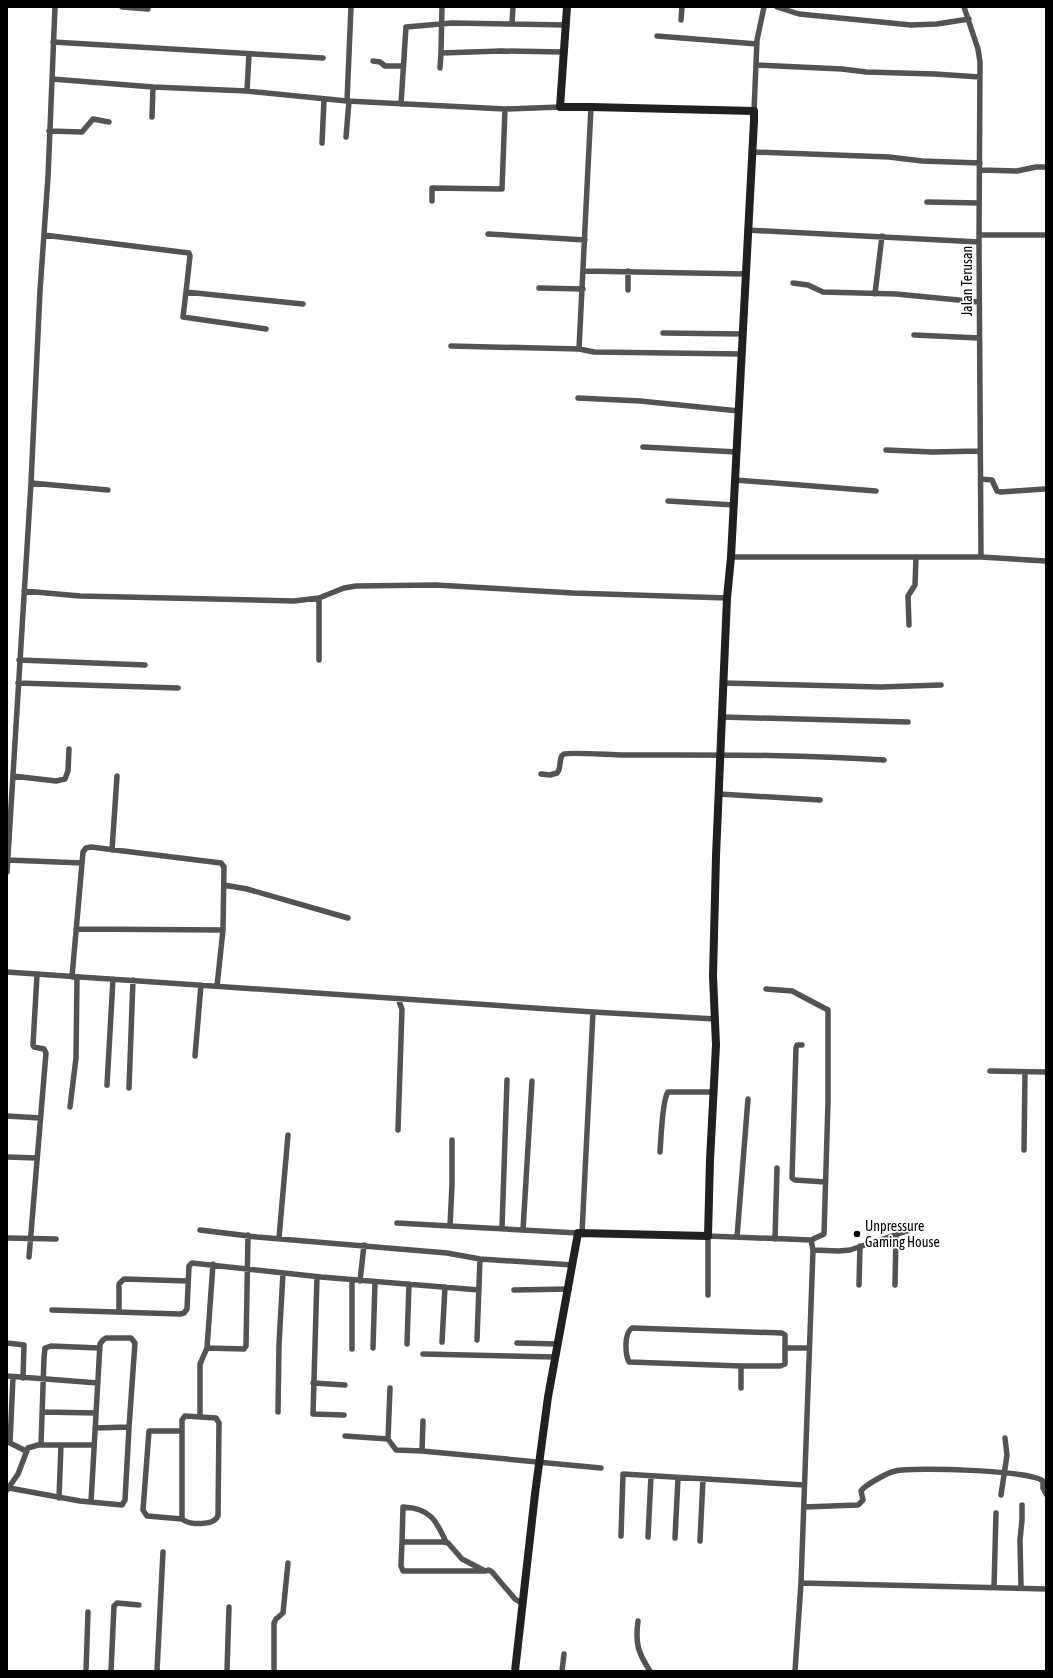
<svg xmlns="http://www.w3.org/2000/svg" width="1053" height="1678" viewBox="0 0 1053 1678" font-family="'Asap Condensed',sans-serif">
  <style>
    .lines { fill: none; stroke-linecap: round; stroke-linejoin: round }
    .street { stroke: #535353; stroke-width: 5.5 }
    .secondary { stroke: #202020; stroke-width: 8 }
    .poi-dot { fill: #000; stroke: #fff; stroke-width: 1.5 }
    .labels { text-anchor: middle; stroke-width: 3.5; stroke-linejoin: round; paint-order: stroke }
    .street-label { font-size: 14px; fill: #000; stroke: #fff }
    .poi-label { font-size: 14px; fill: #000; stroke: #fff; text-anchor: start }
  </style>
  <rect width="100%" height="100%" fill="#fff"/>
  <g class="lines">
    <path class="street" d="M122,7L148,9
      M442,7L441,53L501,51L563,52
      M513,7L512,24L565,25
      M777,7L799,14L911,25L937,24L969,19
      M964,7L978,49L980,62L979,242L981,557
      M681,20L682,7
      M657,36L757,44
      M53,42L323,58
      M373,61L380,62L385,66H403
      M756,65L842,69L866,72L935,74L980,77
      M440,68L441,53
      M52,79L153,87L247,91L347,101L505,109L560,107
      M247,91L249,54
      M347,101L351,7
      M401,104L406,27L452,23L512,24
      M591,107L579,349L594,352L742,354
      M754,111L757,40L764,7
      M152,117L153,87
      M49,131L82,132L93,119L109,122
      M346,137L349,101
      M322,143L324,100
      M753,152L889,157L922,161L980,163
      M980,170L1017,171L1036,167H1046
      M432,201V188L502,189L505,109
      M927,202L979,203
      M747,230L979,242
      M488,234L585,240
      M44,235L189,253L190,256L186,292L303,304
      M979,235H1046
      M583,271L746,274
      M793,283L808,285L823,292L896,294L979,302
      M539,288L583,289
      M628,290V271
      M186,292L183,317L266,329
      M875,294L882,236
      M663,333L743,334
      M914,335L979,338
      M451,346L579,349
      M578,398L640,401L739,411
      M643,447L737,452
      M886,450L932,452L980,451
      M981,479L992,480L997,491L1001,492L1044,489
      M735,480L876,491
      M31,483L108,490
      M668,501L734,505
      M731,557H981L1046,561
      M24,591L80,596L294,601L319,598L344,588L356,586L436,585L573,593L727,598
      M319,598V660
      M909,625L908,596L915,585L916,557
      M19,660L145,665
      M18,683L178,688
      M724,683L880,687L941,685
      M722,717L908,722
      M541,774L550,775L557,773C562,768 558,757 564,754C570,752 612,755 622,755C709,755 796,754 884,760
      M13,776L56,781L65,779L68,771L69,749
      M719,794L820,800
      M112,850L117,776
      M8,860L82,863
      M7,872L31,483L40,291L48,177L55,7
      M224,885L247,889L348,918
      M76,929L223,930
      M7,972L593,1012L715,1019
      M72,977L83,852L86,848L91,847L221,863L224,867L223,930L217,986
      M766,989L792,991L828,1010V1102L824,1234L811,1240
      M398,999L402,1009L398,1130
      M802,1045H797L796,1048L792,1178L795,1180L825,1182
      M195,1056L201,985
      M990,1071L1046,1072
      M107,1085L113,979
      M129,1088L133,980
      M70,1107L76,1058L77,978
      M7,1116L40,1118
      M452,1140V1185L450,1226L578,1233
      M1024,1150L1025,1072
      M660,1152C661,1140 662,1100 668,1092H713
      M7,1157L37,1158
      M397,1223L450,1226
      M502,1228L507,1080
      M200,1230L257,1237L447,1253L480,1259L573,1265
      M523,1230L532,1081
      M582,1233L593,1012
      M737,1237L748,1099
      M7,1238L56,1239
      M279,1238L288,1135
      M775,1239L777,1168
      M813,1250L839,1251L850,1250L910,1230
      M29,1257L46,1053L44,1049L34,1047L33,1045L37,975
      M317,1277L313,1414L344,1415
      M360,1281L364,1245
      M859,1285L860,1246
      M895,1285L896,1235
      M514,1290L569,1289
      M708,1295V1236L811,1240L813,1250L801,1583
      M52,1310L180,1314L184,1313L187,1309L189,1266L192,1263L321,1277L479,1290
      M119,1312V1284L124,1279L188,1281
      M632,1328L782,1333L785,1335V1364L780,1366H741L629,1362C625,1354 624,1333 632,1328Z
      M477,1340L480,1259
      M442,1342L445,1287
      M7,1343L24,1345L23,1378
      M517,1343L558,1344
      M407,1344L409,1284
      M207,1348L244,1349L246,1346L248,1235
      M373,1348L375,1282
      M786,1348H809
      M352,1349V1280
      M423,1354L555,1357
      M741,1366V1388
      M7,1376L98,1383
      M313,1383L345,1385
      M42,1412L96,1413
      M278,1412L279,1344L283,1273
      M185,1416L216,1418L219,1423L218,1516C214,1526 189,1525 182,1519V1420Z
      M200,1416V1364L207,1348L213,1264
      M182,1431H149L143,1510L147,1516L182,1519
      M345,1436L388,1439L396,1450L422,1451L601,1468
      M388,1439L390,1388
      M8,1442L26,1451
      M10,1443L13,1377
      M41,1445L44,1358L45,1348L51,1346L99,1348
      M422,1451L423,1421
      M9,1488L80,1501L122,1505L125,1500L129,1428
      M7,1490L18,1474L28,1448L38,1445H93
      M1001,1495L1007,1455L1005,1438
      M59,1498L61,1445
      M91,1502L100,1344L103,1340L106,1338H131L135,1343L129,1427L95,1428
      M804,1507L858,1505L863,1500L861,1491C865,1485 887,1473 895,1471C914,1467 1030,1470 1043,1481V1488L1046,1494
      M621,1536L623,1474L804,1485
      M648,1537L651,1476
      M675,1538L678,1478
      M700,1541L703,1479
      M402,1542L403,1507C430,1508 436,1520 446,1542
      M485,1571L462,1559L448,1543L444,1542H402L401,1566L403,1571H485L489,1570L492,1572L515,1599L523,1604
      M994,1587L996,1513
      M1021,1587L1020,1540L1022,1520V1505
      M638,1621C635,1643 638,1653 650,1671
      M86,1671L88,1612
      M111,1671L114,1606L117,1603L139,1605
      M157,1671L163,1552
      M227,1671L229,1607
      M274,1671V1623L276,1619L283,1613L288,1563
      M562,1671L564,1654
      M795,1671L801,1583L1046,1589"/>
    <path class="secondary" d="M515,1671L535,1494L548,1397L578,1233L708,1236L710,1160L716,1045L713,976L716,856L727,598L731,557L754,121V111L591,107H560L567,7"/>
  </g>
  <circle class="poi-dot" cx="857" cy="1234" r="4"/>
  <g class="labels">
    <g class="street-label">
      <text transform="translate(967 281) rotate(-90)" y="5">Jalan Terusan</text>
    </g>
    <g class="poi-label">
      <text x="865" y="1231">Unpressure<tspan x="865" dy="16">Gaming House</tspan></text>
    </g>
  </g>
  <rect width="1053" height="1678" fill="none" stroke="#000000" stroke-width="16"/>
</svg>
